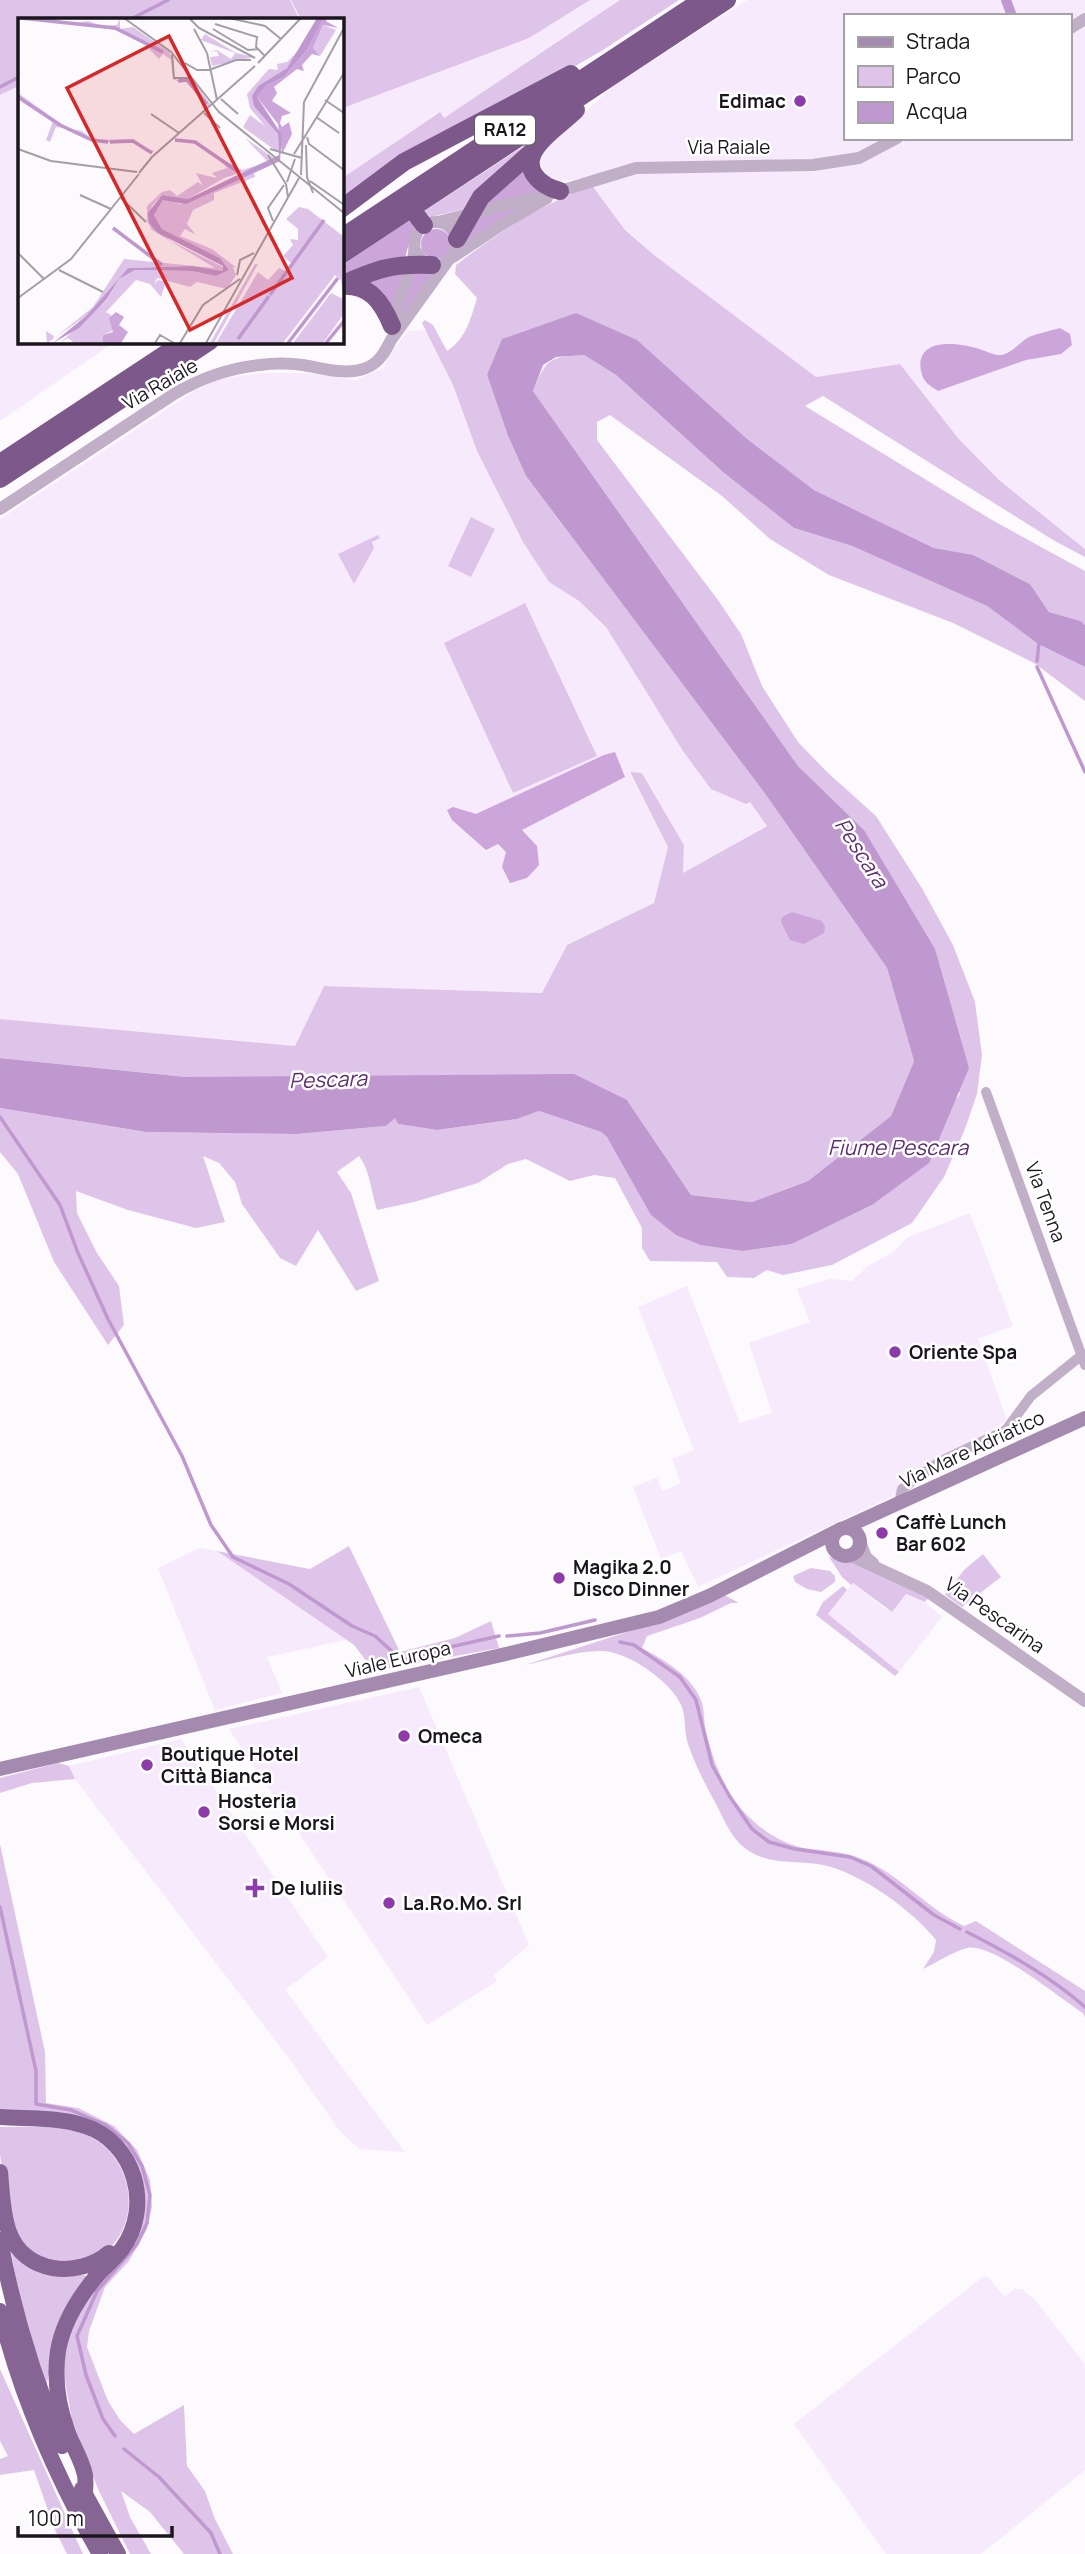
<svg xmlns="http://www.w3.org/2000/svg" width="1085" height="2554" viewBox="0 0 1085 2554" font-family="Manrope,sans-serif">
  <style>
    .built { fill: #f6eafc; fill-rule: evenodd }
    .green { fill: #dfc4ea }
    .forest { fill: #cca5db }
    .water { fill: #bf98cf }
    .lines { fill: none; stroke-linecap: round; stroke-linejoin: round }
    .stream { stroke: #bf98cf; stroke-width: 3.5 }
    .canal { stroke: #bf98cf; stroke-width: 10 }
    .minor { stroke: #c1afc8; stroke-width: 10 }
    .tertiary { stroke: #c1afc8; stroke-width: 12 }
    .secondary { stroke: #a48aae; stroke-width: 14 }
    .trunk { stroke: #866493; stroke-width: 16 }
    .motorway { stroke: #7d598b; stroke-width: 18 }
    .poi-dot { fill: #8d3baa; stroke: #fff; stroke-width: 2.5 }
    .labels { text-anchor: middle; stroke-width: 5; stroke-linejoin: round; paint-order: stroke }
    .shield { fill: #fff; stroke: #5f5c62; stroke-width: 2 }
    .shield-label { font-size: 18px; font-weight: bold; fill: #1b161e }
    .poi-label { font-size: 19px; font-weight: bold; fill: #1b161e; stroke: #fff; text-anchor: start }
    .street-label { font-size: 19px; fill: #1b161e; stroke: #fff }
    .water-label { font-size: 21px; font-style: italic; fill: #5e2e6f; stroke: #fff }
    .inset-river { fill: none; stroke: #bf98cf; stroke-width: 3.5 }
    .inset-road { fill: none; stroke: #a39fa4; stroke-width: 2 }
    .view { fill: #d62828; fill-opacity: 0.15; stroke: #d62828; stroke-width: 3.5 }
    .inset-edge { fill: none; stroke: #1b161e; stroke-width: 3.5 }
  </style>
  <rect width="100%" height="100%" fill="#fdfafe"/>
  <path class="built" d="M0,0H620L444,118L439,112L341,179V19H19V341H116L0,421Z
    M747,0H1085V549L999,480L958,438L900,364L816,377L654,255L625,230L587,177L559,182L548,177L539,162L543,151L612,87ZM845,16H1069V138H845Z
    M427,330L453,385L477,451L523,542L549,582L579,601L606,627L652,702L750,802L767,825L683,874L684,845L643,773H630L668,847L654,903L567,945L542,993L324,986L295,1046L0,1019V519L194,391L220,379L260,373H309L355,380L384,368L389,355L408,331Z
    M970,1213L1013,1326L978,1339L1007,1420L891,1497L698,1587L681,1551L661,1559L633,1487L657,1478L662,1491L681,1483L672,1459L694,1450L638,1307L687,1286L740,1423L772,1413L749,1343L810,1322L797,1289L830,1279L852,1281L868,1266L893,1252L908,1237Z
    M200,1548L217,1551L346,1640L267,1657L282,1693L215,1710L158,1568Z
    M853,1583L884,1608L892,1612L906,1594L925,1602L942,1617L899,1672L828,1614Z
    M419,1687L529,1945L494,1975L497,1981L427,2025L229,1729Z
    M181,1739L328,1957L285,1990L405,2152L359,2149L339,2130L288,2057L75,1779L69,1766Z
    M984,2276L988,2277L1005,2297L1014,2289H1022L1035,2300L1085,2364V2470L981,2554H886L794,2424Z"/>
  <path class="green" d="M0,0H290L299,19H19V86L0,95Z
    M291,0H590L529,38L343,108L341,19H301Z
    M620,0H679L603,50L341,201V179L440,112L444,118Z
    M548,130L468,208L431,217L423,212Z
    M592,185L625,230L654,255L816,377L900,364L958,438L999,480L1085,549V557L1053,540L823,396L805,406L992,520L1085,571V625L1081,621L1049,612L1030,584L973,556L934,548L814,490L576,313L487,375L508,436L526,476L766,795L887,968L914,1061L891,1116L808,1181L752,1202L691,1195L627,1100L186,1077L0,1058V1019L295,1046L324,986L542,993L567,945L654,903L668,847L630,772L642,773L684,845L683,873L767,826L750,802L746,804L711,789L683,751L606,627L579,601L549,582L523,542L477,451L453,385L422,323L425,320L433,325L447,351C466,339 471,318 477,298L455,274L456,265C498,232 541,205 592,185Z
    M584,355L616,375L724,473L794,528L852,546L987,606L1038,644L1085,667V701L1034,663L953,623L829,575L770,539L722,496L610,415L597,422V440L718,600L741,634L762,686L798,742L828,773L876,816L923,890L953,945L975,1002L982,1055L977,1094L965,1129L944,1177L912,1223L832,1265L783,1275L767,1270L754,1278L727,1277L717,1262L650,1261L642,1248V1228L615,1178L594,1175L570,1181L526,1159L508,1164L478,1183L414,1202L377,1210C371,1192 370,1170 359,1156L337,1172L351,1193L379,1281L356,1291L318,1230L296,1266L280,1258L242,1204L235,1182L219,1163L203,1156L225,1222L196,1228L128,1210L76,1191L77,1213L97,1253L119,1286L124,1325L108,1345L54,1262L18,1174L0,1152V1108L146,1132L297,1134L386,1126L395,1117L398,1124L437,1130L517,1119L539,1111L601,1132L743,1251L792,1244L872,1205L960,1094L864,830L798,766L533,391C546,358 550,357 584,355Z
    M471,517L495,529L471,577L448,566Z
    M378,535L380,538L372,542L374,548L354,584L338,554Z
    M525,603L597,756L513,793L444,643Z
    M349,1546L400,1652L455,1638L491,1621L499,1648L374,1671L354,1645L217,1551L310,1569Z
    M983,1554L1001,1577L962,1607L945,1595L964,1570Z
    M829,1557L856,1564L929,1597L925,1602L906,1594L892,1612L853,1583L851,1585L842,1577Z
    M811,1568L830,1571L835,1576V1582L821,1592L807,1589L795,1582L793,1576Z
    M843,1586L847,1590L828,1614L899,1672L895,1676L816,1615L823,1602Z
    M723,1594L739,1603H731L700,1618L647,1636L642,1648C664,1660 691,1675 701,1700C704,1708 704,1718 705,1727C712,1757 723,1790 745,1813C761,1830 782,1844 804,1848C823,1851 843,1851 862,1859C900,1874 927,1909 964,1926L976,1921L1082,1989L1085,1991V2017L1083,2013C1059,1998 992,1942 967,1948C952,1952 936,1963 923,1969L934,1952L936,1940C912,1910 861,1873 823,1865C797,1860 769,1866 746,1849C732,1839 725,1822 717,1806C706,1786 695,1765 688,1744C684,1732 686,1719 682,1707C673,1683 629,1652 603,1651C578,1650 550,1660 525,1665L658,1622Z
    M58,1763L69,1766L75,1779L32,1783L0,1793V1778Z
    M0,1844L45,2052L46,2103L78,2108L114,2126L137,2150L150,2180L152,2207L147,2229L129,2261L105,2287L89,2331L87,2347L108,2401L120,2420L134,2434L184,2405L187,2466L205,2491L215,2519L233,2554H184L150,2512L121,2491L130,2517L151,2554H130L98,2489L72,2420L63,2369L70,2326L137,2230L122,2144L0,2110Z
    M0,2127C28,2127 65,2124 91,2137C145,2166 142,2254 76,2263C70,2263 61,2266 55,2264C44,2261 32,2252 22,2246L8,2211L0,2154Z
    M10,2246L67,2275H84L87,2277L49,2374L46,2387L22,2312Z
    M0,2369L83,2554H67L54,2528L34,2470L0,2475V2459L8,2456L0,2441Z"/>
  <path class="forest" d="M528,160L543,191L479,206Z
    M531,202L461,249L474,217Z
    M409,221L414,225L405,258L341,279V266Z
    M421 244a15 15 0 1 1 30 0a15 15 0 1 1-30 0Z
    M404,268L392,313L363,285L376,273Z
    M415,270L437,272L397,324Z
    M1060,328L1070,334L1072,345L1061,354L1026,360L938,391C929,385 923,382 921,371C915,338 955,342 976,348C984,350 994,356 1002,355C1012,353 1020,342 1029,337C1039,333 1050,331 1060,328Z
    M615,752L625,777L522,830L537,846L539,865L527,878L510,883L502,867L506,852L498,844L486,850L452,820L447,810L453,807L476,814L604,755Z
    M792,912L822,921L825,927L824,933L804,944L790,940L781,922L782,917Z"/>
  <path class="water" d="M576,313L637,340L747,439L814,490L934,548L973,555L1030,584L1049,612L1081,621L1085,625V667L1038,644L987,606L852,546L794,528L724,473L616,375L584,355L556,357L543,365L533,391L798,766L864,830L935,949L969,1068L929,1163L872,1205L792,1244L743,1251L701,1245L676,1235L651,1215L607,1137L601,1132L539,1111L517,1119L437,1130L398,1124L395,1118L386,1126L297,1134L146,1132L0,1108V1058L186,1077L574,1074L627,1100L691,1195L752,1202L808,1181L891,1116L914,1061L887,968L766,795L526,476L508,436L487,375L502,339Z"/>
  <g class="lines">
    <path class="stream" d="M131,19L168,0
      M0,87L19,77
      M1037,661L1039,643
      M1037,667L1085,772
      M0,1117L60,1205L78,1253L108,1319L182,1456L211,1525L233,1557L289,1584L352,1626L375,1636L397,1656L410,1660L450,1647L499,1636
      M507,1636L540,1633L595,1620
      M620,1642L634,1645L680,1677L696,1700L712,1765L730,1797L752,1829L769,1842L795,1849L850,1857L871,1866L934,1915L960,1929
      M0,1907L36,2071V2104L71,2110L106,2125L128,2143L142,2166L150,2195L147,2223L137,2244L97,2291L77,2336L86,2375L103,2419L115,2436
      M967,1932C1008,1953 1050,1976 1085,2007
      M124,2449L159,2477L211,2533L220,2554"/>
    <path class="canal" d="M1006,0L1012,16"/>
    <path class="minor" d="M986,1092L1085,1365
      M899,1503L902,1489L939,1462L1006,1430L1031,1396L1082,1355"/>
    <path class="tertiary" d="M1069,29L1085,19
      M438,222L560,191L636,168L813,165L859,158L897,138
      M453,257L501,225L547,198
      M392,326C398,302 408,278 414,254C415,246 413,240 417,233C419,228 424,224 429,223C456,215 469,254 440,265L423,262L415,250
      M0,509L174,394C201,378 228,368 260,365C274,363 288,363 303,365C323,368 346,376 366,368C379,363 385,352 391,340L447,262
      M860,1541L866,1557L873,1563
      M849,1555L927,1591L1085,1701"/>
    <path class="secondary" d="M844,1528L1085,1418
      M832 1542a14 14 0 1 1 28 0a14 14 0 1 1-28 0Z
      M0,1769L510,1653L659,1617L709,1596L837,1531"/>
    <path class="trunk" d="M0,2117C27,2119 59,2117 85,2126C135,2142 153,2207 122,2249C115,2258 107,2265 100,2272C80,2295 63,2321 58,2351C54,2378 58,2405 67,2430C72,2445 82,2460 85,2475C86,2481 85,2489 85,2496
      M0,2172C2,2191 2,2213 9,2232C24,2274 78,2279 109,2253
      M0,2240C13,2312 34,2379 62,2446
      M0,2311C21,2397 56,2477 100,2554
      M82,2489L118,2554"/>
    <path class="motorway" d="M560,191C540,186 521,169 536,148C545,134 564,122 576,110
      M341,209L404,162L571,74
      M417,216L424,225
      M341,238L702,0
      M457,239L481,197L535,149
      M341,255L727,0
      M341,285C377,269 393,263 432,265
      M341,286C370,284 382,302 392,326
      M0,463L185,341
      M0,479L210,341"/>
  </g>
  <g class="poi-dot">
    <circle cx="800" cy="101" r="7"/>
    <circle cx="895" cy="1352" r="7"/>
    <circle cx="882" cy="1533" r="7"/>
    <circle cx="559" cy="1578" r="7"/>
    <circle cx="404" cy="1736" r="7"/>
    <circle cx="147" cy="1765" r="7"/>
    <circle cx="204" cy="1812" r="7"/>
    <path d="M251.5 1877.5h7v7h7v7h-7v7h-7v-7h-7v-7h7z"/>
    <circle cx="389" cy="1903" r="7"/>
  </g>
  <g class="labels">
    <rect class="shield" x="475" y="115.5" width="60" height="29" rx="5"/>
    <g class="shield-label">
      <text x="505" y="136">RA12</text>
    </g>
    <g class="poi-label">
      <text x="786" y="108" text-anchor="end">Edimac</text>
      <text x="909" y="1359">Oriente Spa</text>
      <text x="896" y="1529">Caffè Lunch<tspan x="896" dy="22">Bar 602</tspan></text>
      <text x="573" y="1574">Magika 2.0<tspan x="573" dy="22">Disco Dinner</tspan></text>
      <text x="418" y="1743">Omeca</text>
      <text x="161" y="1761">Boutique Hotel<tspan x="161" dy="22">Città Bianca</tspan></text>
      <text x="218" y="1808">Hosteria<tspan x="218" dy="22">Sorsi e Morsi</tspan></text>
      <text x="271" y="1895">De Iuliis</text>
      <text x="403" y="1910">La.Ro.Mo. Srl</text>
    </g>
    <g class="street-label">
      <text x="729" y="154">Via Raiale</text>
      <text transform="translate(160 384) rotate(-30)" y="7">Via Raiale</text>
      <text transform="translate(1046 1202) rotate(70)" y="7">Via Tenna</text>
      <text transform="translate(972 1449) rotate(-25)" y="7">Via Mare Adriatico</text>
      <text transform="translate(995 1615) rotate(35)" y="7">Via Pescarina</text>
      <text transform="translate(398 1659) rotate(-13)" y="7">Viale Europa</text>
    </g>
    <g class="water-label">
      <text transform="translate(861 853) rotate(57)" y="7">Pescara</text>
      <text transform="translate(328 1080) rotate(-2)" y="7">Pescara</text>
      <text x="898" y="1155">Fiume Pescara</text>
    </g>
  </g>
  <g transform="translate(18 18)">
    <rect width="326" height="326" fill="#fdfafe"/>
    <path d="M0,0H35L50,6L70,3L85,8L99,7L102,0V11L115,9L151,34L156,43L155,60L163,64L173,60L193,87L182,96L188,89L169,63L161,64L155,61L153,42L145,36L141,41L123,23L99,12ZM305,7L318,12L302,38L295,30ZM187,16L218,35L236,39L194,48L192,39L201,38L199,33L190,34L199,32L213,41L217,35L183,22ZM284,29H285L269,50L240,68L234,79L260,116L261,135L225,109L232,97L247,108L232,90L229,76L251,51L260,52L259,46L269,44ZM0,75L49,110L64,113L75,122L115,121L129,132L138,133L129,134L116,124H76L48,110L38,109L32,124L28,122L35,103L0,80ZM227,120L257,141L249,146L206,160L170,181L144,177L134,188L131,205L153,223L205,249V253L174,248L110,250L68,298L29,325L28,313L36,318L34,322L75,289L106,241L197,250L134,212L129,203V188L144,174L152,172L159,178L180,164L185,168L178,155L199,160L194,155L209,150L199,138L224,152L250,144ZM236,155L237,159L196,175V182L175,192L169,206L178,217L167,211L162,218L194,231L219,250L215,249L218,257L209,271L179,264L172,269L139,260L136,267L140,262L148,264L143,279L132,266L118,262L88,294L93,297L96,312L85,317L84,325H56L50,320L42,325L89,282L101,261L117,252L174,253L198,258L211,252L202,240L144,211L136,197L145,182L151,180L162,186ZM281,189L290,191L325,218V274L323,262L317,257L265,325H198L240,254L250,262L261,250L268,253L274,246L265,238L275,227L272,221L280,222V211L268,201ZM237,246H240L196,325H192ZM313,275L325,281V297L305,325H275Z" fill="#dfc4ea"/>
    <path d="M310,0L308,3L320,10L305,7L295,30L302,38L294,36L284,47L286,53L279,51L256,69L259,75L254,83L273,95L264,98L262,105L264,109L271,104L274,116L264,136L260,106L239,79L248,68L266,59L289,32L304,1ZM98,294L106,299L101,307L110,314L103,325H84L85,317L95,314L91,300Z" fill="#cca5db"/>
    <path d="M299,0H305L289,32L266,59L248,68L239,79L264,117L262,143L168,186L145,182L136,197L144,211L202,240L211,252L198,258L174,253L117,252L101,261L89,281L61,310L35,325L68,298L110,250L174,248L205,253V248L140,215L131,205L130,195L144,177L170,181L261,137L260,116L236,88L234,78L240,68L269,50Z" fill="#bf98cf"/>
    <path class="inset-river" d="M3,0L97,10L145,34M160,63L169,62L189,86M0,79L42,107L74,122L90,124M157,122L177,124L222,155M92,124L115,123L134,135M95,210L144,247M252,277L306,202M220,321L251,278M270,325L320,260M308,325L326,303"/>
    <path class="inset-road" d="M106,0L153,34L201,94L326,195M171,0L181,10L237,40M211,0L247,8L263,21M197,6L239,19L238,29L247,38M176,11L189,35L199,82M195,11L230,32L240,31M154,37L156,60H172M167,45L179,52H192M240,45L283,0M191,52L218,42H233M203,81L220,96M307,82L326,95M186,95L202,110M133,96L161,115M298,99L321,115M289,119L291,126L326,152M288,127L289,159L295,175M0,131L33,143L119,154M252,131L284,140M276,136L326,55M250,137L268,166L270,179M121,155L134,139L237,48M283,157L286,84L326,10M292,163L325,186M269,164L277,141M62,177L93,191M102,179L128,204M255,203L250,190L266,167M0,235L26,261M41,252L85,274M219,257L222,242L236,235M0,280L53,241L121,156M137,325L142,317L156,325M162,325L185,287L222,261M188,325L281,160"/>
    <path class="view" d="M151,18L274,260L172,312L49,70Z"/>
    <rect width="326" height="326" class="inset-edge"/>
  </g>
  <rect x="844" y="14" width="228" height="126" fill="#ffffff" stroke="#a4a2a5" stroke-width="2"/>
  <rect x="858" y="37" width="35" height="10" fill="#a48aae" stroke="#a4a2a5" stroke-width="2"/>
  <text x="906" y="49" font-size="21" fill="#1b161e">Strada</text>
  <rect x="858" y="66" width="35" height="21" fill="#dfc4ea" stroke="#a4a2a5" stroke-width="2"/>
  <text x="906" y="84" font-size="21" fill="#1b161e">Parco</text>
  <rect x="858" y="102" width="35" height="21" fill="#bf98cf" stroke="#a4a2a5" stroke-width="2"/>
  <text x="906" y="119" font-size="21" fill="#1b161e">Acqua</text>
  <path d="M18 2526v10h154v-10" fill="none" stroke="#1b161e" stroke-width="3.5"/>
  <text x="28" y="2526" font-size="21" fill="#1b161e" stroke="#ffffff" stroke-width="5" paint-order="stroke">100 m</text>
</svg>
